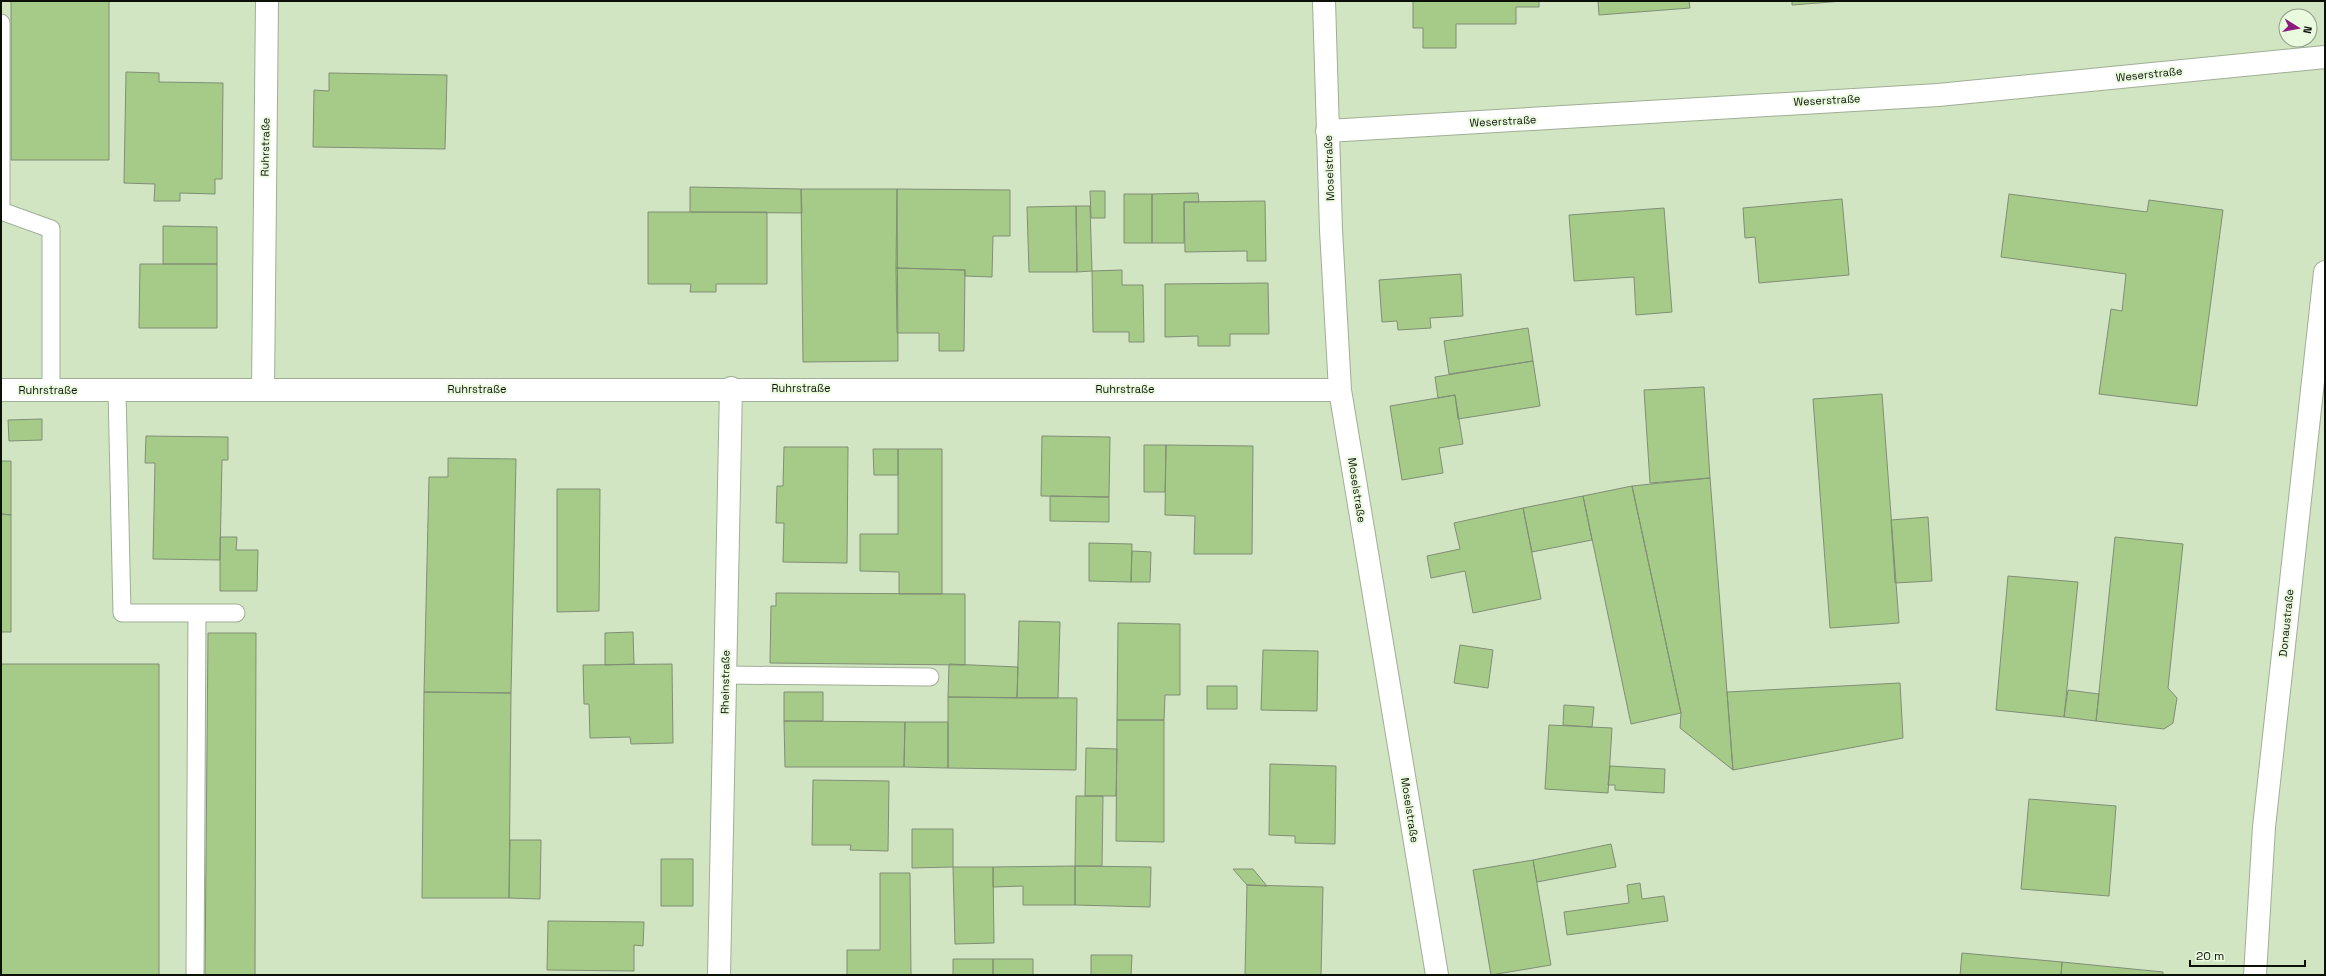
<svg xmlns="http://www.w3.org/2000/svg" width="2326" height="976" viewBox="0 0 2326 976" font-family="'Space Grotesk',sans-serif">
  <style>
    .built { fill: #d1e5c3; fill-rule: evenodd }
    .building { fill: #a6cb88; stroke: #808e76 }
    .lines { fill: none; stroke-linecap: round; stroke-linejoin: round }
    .service-casing { stroke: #9fae95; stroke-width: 19 }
    .minor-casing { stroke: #9fae95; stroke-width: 24 }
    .service { stroke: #fff; stroke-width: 17 }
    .minor { stroke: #fff; stroke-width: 22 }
    .labels { text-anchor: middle; stroke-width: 4; stroke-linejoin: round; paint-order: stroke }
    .street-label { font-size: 11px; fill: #0c1108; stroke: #eafadf }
  </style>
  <rect width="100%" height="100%" fill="#ddecd1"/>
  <path class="built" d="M1,1H2325V975H1ZM2286,16H2310V40H2286Z"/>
  <path class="building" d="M11,1H109V160H11Z
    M1413,1H1539V7H1516V24H1456V48H1423V28H1413Z
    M1598,1H1689L1690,8L1599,15Z
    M1792,1H1844L1792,5Z
    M126,72L159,73V82L223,83L222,179H215V194L180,193V201H154L155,184L124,183Z
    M329,73L447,75L445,149L313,147L314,90L329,91Z
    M690,187L801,189L802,213L690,212Z
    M801,189H897L898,361L803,362Z
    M897,189L1010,190V236H993L992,277L965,276V270L896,268Z
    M1090,191H1105V218H1091Z
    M1198,193L1199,202H1184V243H1152V194Z
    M1124,194H1152V243H1124Z
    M2009,194L2147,212L2149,200L2223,210L2197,406L2099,394L2111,309L2122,311L2126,274L2001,257Z
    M1842,199L1849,275L1759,283L1755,237L1745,238L1743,208Z
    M1265,201L1266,261H1247V251L1185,252L1184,202Z
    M1076,206L1077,272H1029L1027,207Z
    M1076,206H1090L1092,271L1077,272Z
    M1664,208L1672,312L1636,315L1634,277L1574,281L1569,215Z
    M648,212H767V284H716V292H690L691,284H648Z
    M163,226L217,227V264H163Z
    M140,264H217V328H139Z
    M896,268L965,270L964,351H939V333H897Z
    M1122,270V285H1143L1144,342H1129V332H1093L1092,271Z
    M1461,274L1463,316L1430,318L1431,328L1398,330L1397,321L1382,322L1379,280Z
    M1268,283L1269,334H1230V346H1198V336L1165,337V284Z
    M1528,328L1533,361L1449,374L1444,341Z
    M1533,361L1540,406L1458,419L1455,395L1438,398L1435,377Z
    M1704,387L1710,478L1650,483L1644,390Z
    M1882,394L1899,623L1830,628L1813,399Z
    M1455,395L1463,444L1439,448L1443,473L1402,480L1390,406Z
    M42,419V440L9,441L8,420Z
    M146,436L228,437V460H222L220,560L153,559L155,463H145Z
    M1042,436L1110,437L1109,497L1041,496Z
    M1,439V461H11V515L1,514Z
    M1144,445H1166L1165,492H1144Z
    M1166,445L1253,446L1252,554H1194L1195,516L1165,515Z
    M784,447H848L847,563L783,562L784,523H776L777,486H783Z
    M873,449H898V475H874Z
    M898,449H942V594H899V572L860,571V534H898Z
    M448,458L516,459L511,693L424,692L429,477H448Z
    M1710,478L1727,692L1733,770L1680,728L1681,713L1632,486Z
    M1632,486L1681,713L1631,724L1583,496Z
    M557,489H600L599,611L557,612Z
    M1050,496L1109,497V522L1050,521Z
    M1583,496L1592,540L1532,552L1523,508Z
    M1523,508L1541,599L1473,613L1465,571L1431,578L1427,556L1460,549L1454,523Z
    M1,514L11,515V632H1Z
    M1928,517L1932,581L1895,583L1891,520Z
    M220,537H237L236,550H258L257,591H220Z
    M2115,537L2183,544L2168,688L2177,698L2173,723L2164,729L2096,721Z
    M1089,543L1132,544L1131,582L1089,581Z
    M1132,551L1151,552L1150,582H1131Z
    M2008,576L2078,582L2064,717L1996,710Z
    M776,593L965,594V665L770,663L771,606H776Z
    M1019,621L1060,622L1058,698H1017Z
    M1118,623L1180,624V695H1165L1164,720H1117Z
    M633,632L634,664L605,665V633Z
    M208,633H256L255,975H205Z
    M1460,645L1493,650L1488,688L1454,683Z
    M1263,650L1318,651L1317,711L1261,710Z
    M1,664H159V975H1Z
    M672,664L673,743L631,744L630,737L590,738L589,704H584L583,665Z
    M949,664L1018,667L1017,698L948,697Z
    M1900,683L1903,738L1733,770L1727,692Z
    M1207,686H1237V709H1207Z
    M2068,690L2099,694L2096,721L2064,717Z
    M424,692L511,693L509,898H422Z
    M784,692H823V721H784Z
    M948,697L1077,698L1076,770L948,768Z
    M1564,705L1594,707L1592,727L1563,725Z
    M1117,720H1164V842L1116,841Z
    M784,721L905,722L904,767H785Z
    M905,722H948V768L904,767Z
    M1549,725L1612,728L1608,793L1545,789Z
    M1086,748L1117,749L1116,796H1085Z
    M1270,764L1336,766L1335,844L1295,843V836L1269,835Z
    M1610,766L1665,769L1664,793L1615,790V785H1608Z
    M813,780L889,781L888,851L850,850L851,845H812Z
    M1076,796H1103L1102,866H1075Z
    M2029,799L2116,806L2109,896L2021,889Z
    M912,829H953V867L912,868Z
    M510,840H541L540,899L509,898Z
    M1611,844L1616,867L1537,882L1533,860Z
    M661,859H693V906H661Z
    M1533,860L1551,965L1491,975L1473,870Z
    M1075,866L1151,867L1150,907L1075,905Z
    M1075,866V905H1023V886L993,887V867Z
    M953,867H993L994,943L955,944Z
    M1233,869H1253L1267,886L1247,885Z
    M880,873H910L911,975H847V950H880Z
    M1640,883L1642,899L1664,896L1668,921L1567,935L1564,912L1629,903L1627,885Z
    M1247,885L1323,887L1321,975H1245Z
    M548,921L644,922L643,946L634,945V971L547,970Z
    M1962,953L2062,962L2061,975H1960Z
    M1091,955H1132L1131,975H1091Z
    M953,959H993V975H953Z
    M993,959H1033V975H993Z
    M2062,962L2163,972V975H2061Z"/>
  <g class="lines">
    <defs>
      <path id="service" d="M1,23V211L51,229V390
        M117,390L122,613H236
        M725,675L930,677
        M195,975L197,613"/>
      <path id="minor" d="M1324,1L1331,230L1340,390L1437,975
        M1327,131L1938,95L2325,57
        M1,390H1340
        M263,390L267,1
        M719,975L731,388
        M2255,975L2264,827L2325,272"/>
    </defs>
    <use href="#service" class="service-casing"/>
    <use href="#minor" class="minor-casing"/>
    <use href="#service" class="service"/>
    <use href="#minor" class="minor"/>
  </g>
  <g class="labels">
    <g class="street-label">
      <text transform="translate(2149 74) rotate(-6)" y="4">Weserstraße</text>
      <text transform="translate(1827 100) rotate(-3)" y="4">Weserstraße</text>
      <text transform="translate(1503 121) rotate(-3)" y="4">Weserstraße</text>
      <text transform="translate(265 147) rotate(-89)" y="4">Ruhrstraße</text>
      <text transform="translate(1329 168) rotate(-92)" y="4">Moselstraße</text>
      <text x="801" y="392">Ruhrstraße</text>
      <text x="477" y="393">Ruhrstraße</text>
      <text x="1125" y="393">Ruhrstraße</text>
      <text x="48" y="394">Ruhrstraße</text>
      <text transform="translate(1357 490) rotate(81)" y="4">Moselstraße</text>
      <text transform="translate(2286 623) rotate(-84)" y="4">Donaustraße</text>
      <text transform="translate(725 682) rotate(-89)" y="4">Rheinstraße</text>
      <text transform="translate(1410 810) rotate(81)" y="4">Moselstraße</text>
    </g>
  </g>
  <rect width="2326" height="976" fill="none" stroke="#0c1108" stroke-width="4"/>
  <g transform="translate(2298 28) rotate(101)"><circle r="19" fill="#eafadf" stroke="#919d89"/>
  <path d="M0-3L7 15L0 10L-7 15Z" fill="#8c1b7e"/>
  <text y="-6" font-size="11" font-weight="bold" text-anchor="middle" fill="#0c1108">N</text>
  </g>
  <path d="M2190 960v6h115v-6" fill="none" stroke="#0c1108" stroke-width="2"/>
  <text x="2196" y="960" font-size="12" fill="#0c1108" stroke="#eafadf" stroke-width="3" paint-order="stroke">20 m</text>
</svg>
